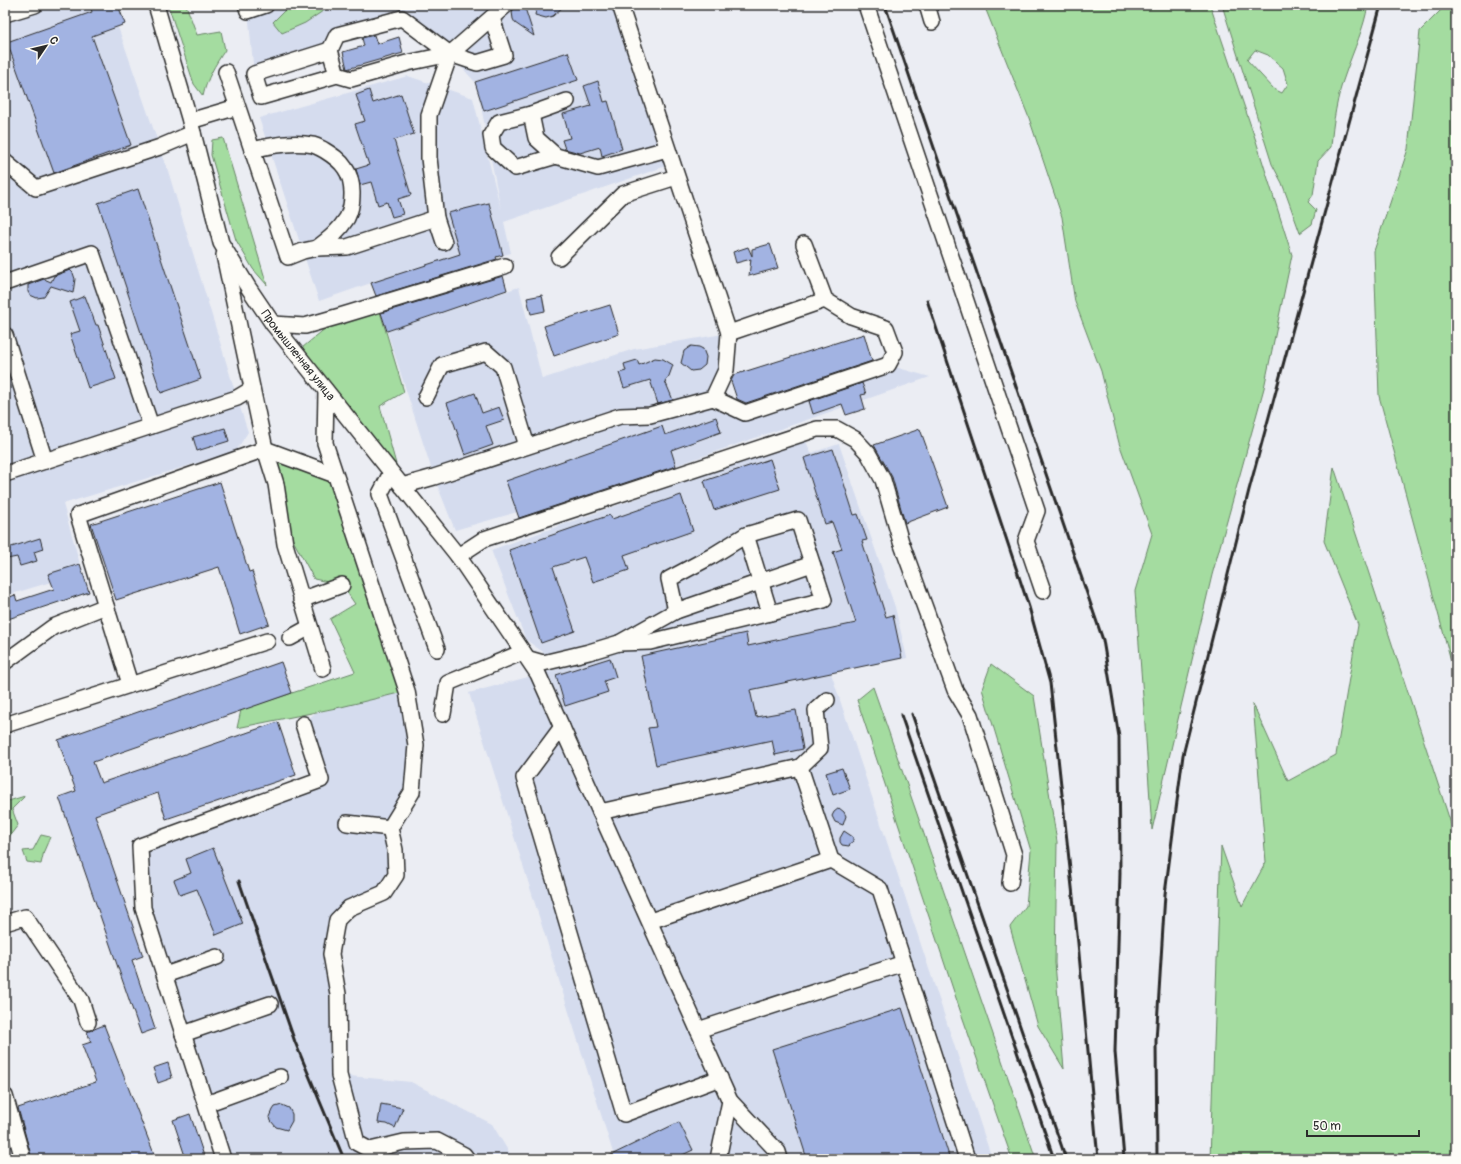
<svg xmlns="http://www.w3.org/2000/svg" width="1461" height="1164" viewBox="0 0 1461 1164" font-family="Pangolin,sans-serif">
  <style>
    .built { fill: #d5dcee }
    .green { fill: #a4dca0; stroke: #688466; fill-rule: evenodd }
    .building { fill: #a2b3e2; stroke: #2b2b2b }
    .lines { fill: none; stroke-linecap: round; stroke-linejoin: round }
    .minor-casing { stroke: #2b2b2b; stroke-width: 18 }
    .minor { stroke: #fdfcf7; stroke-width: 15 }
    .rail { stroke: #2b2b2b; stroke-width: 3 }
    .labels { text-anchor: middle; stroke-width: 3; stroke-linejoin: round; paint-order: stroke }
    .street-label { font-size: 12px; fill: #2b2b2b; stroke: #fdfcf7 }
  </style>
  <rect width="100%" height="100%" fill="#ebedf3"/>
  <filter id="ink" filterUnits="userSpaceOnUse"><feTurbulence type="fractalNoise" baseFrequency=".025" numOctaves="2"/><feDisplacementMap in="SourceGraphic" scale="8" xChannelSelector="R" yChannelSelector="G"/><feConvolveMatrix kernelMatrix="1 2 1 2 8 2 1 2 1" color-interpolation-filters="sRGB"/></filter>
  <g filter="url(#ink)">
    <path class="built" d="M5,5H118L125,24L118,27L168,171L237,398L248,432L236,451L63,504L80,564L49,574L51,582L5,596Z
      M266,5H615L672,164L504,222L511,253L463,266L371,283L319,301L259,118L408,76L473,98L501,210L479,96L475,82L450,54L402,18L337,35L330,50L254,74L248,11Z
      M519,287L542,379L634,349L729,333L713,397L747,419L888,365L930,377L666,469L455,530L434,477L387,331Z
      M805,439L811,453L839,444L895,607L907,658L831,673L992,1159H615L469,693L591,660L586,643L546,654L526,640L491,550Z
      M407,691L412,792L390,828L396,875L384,893L349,908L335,931L339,1075L411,1082L492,1124L513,1159H214L165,975L143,908L140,846L321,780L303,724L315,713Z"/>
    <path class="green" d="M168,5H186L197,35L221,31L225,50C215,65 207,78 203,96L194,84Z
      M290,5H332L305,23L282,33L273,22Z
      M984,5H1210L1256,141L1292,255L1264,388L1212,575L1152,830L1144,710L1135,591L1152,534L1119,443L1101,371L1075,302L1062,217L1029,118Z
      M1222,5H1368C1364,28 1354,49 1346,72C1337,96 1333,122 1331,147L1318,161L1313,195L1308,202L1316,210L1312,224L1300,233L1282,183L1272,164ZM1255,50L1268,55L1283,68L1288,84L1282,93L1274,89L1247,60Z
      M1446,5H1456V679L1379,396L1374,251L1408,149L1420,31Z
      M223,138L267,285L253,269L236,240L211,155L212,140Z
      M378,305L404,392L380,406L402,486L296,353L340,316Z
      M265,449L335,475L407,691L341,707L237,728L241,710L355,672L330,619L355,604L342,585L314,579L281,518Z
      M1334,467L1456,839V1159H1210L1221,846L1242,906L1266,862L1253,704L1288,781L1336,755L1358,625L1324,541Z
      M991,664L1034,696L1057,842L1055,963L1064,1069L1038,1026L1010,927L1026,906L1031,851L982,689Z
      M873,687L886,724L1036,1159H1012L960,1010L857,700Z
      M25,796L12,809L18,825L5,842V802Z
      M41,835L50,837L44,851L41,864L27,862L23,851L33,850Z"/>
    <path class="building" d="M90,5H118L125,24L92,36L131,145L54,173L7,42L92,12Z
      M519,5H524L534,36L515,23L513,19L512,12L514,8Z
      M537,5H565L553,16L546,18L535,15Z
      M374,35L377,44L399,37L403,53L347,69L343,52L364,46L362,38Z
      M568,52L578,80L484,111L475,82Z
      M598,81L604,102L608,101L622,149L602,156L600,147L580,153L565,149L562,140L570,138L563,114L591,106L584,86Z
      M369,90L373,103L401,94L414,134L394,140L411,195L398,199L403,214L392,217L387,202L378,205L371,182L360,185L356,169L369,165L355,124L365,121L356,95Z
      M138,189L201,379L161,393L98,203Z
      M489,203L503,255L496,257L497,259L376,296L371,283L460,254L448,213Z
      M770,244L778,268L749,276L751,259L736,263L733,252L748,247L752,256V249Z
      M70,270L73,273L75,279L73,293L51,286L44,297L37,298L30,295L28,292V285L44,279L51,282L54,276Z
      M503,276L507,290L387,331L381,313Z
      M542,295L545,311L531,314L527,298Z
      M85,296L96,325H98L116,379L88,388L70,334L80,331L70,302Z
      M610,305L619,334L554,356L544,326Z
      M864,334L872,361L746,403L737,399L731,381L734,375Z
      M691,346L699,347L703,349L706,357L705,365L699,370L691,371L681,363L684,351Z
      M655,358L663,359L673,365L669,376L665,381L673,400L658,404L650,380L624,388L619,373L626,371L624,364L637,360L639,365Z
      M862,383L866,394L861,395L865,409L846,415L842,404L813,414L809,401Z
      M475,393L482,413L499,407L504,420L486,426L493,445L465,455L447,403Z
      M716,417L721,432L671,450L676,466L519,518L506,481L662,426L665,435Z
      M225,428L229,441L197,451L193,437Z
      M920,429L948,507L905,523L892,477L874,445Z
      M833,449L854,515L858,514L867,540L862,541L886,617L893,615L902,658L750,690L756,717L796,710L803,749L775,755L772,740L656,765L648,728L656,727L641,656L746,633L748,646L856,623L833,552L842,549L832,522L825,524L804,458Z
      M770,459L780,489L714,510L704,481Z
      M220,482L249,572L252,571L269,624L240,634L219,567L116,600L91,524Z
      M681,495L693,531L624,555L629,570L593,582L584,557L553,567L575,631L541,643L509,550L610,515L612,519Z
      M40,538L43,549L34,552L37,561L20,566L17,557L7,559L5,549Z
      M80,564L89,592L5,620V599L15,595L17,601L54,589L48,574Z
      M610,658L616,677L604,681L608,692L565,706L556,675Z
      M281,662L292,693L93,762L101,783L278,722L296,775L166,819L158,793L95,815L143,956L132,960L155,1029L141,1034L59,797L76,791L58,740Z
      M842,768L850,789L833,795L826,773Z
      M839,808L844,812L846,816L843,825L835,822L832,816L834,812Z
      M844,831L853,837V841L849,846L842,845L840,842V838Z
      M213,848L243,924L216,935L197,889L180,895L174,880L191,873L186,859Z
      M902,1008L950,1159H807L772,1049Z
      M104,1025L156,1159H32L18,1108L96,1082L82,1045L91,1042L87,1032Z
      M168,1063L172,1078L158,1083L153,1068Z
      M381,1104L403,1108L395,1128L387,1124L378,1123Z
      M282,1105L289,1108L292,1114V1121L287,1130L276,1127L271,1121L270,1117L273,1110L275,1107Z
      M190,1114L205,1159H186L173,1120Z
      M679,1122L693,1150L674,1159H603Z"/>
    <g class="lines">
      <defs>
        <g id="minor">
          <path id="s1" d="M156,5L190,121L221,243L248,287L273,324L458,556L538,674L730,1101L778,1152L780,1159"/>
          <path d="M246,5L248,11L266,5"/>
          <path d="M866,5L1037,511L1026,541L1043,591"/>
          <path d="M927,5L932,22"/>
          <path d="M5,14L35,5"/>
          <path d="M330,50L254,74L261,97L337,75L351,79L407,63L450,54L506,5"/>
          <path d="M226,72L288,257L303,251L317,248L347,247L436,218"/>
          <path d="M337,75L330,50L337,35L402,18L450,54L477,63L504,55L492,18"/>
          <path d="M531,114L536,138L556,156L598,168L667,149"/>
          <path d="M190,121L237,107"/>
          <path d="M252,150C272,145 293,141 313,145C317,146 320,148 324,150C332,155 340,160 345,168C354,180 354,204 347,218C339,231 329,239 317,248"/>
          <path d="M556,156L515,168L493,148L491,135L499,122L531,114L567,101"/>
          <path d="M5,162L36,188L160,147L193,133"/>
          <path d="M444,242L436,218L429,158V115L450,54"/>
          <path d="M224,255L265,449L276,484L285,544L323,669"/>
          <path d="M559,257L623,194L676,177"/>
          <path d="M5,283L92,253L151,426"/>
          <path d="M273,324L305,326L340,316L505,266"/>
          <path d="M729,333L825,300"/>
          <path d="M5,335L45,461"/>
          <path d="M326,391L325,443L407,691L416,745L412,792L390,828L395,850L396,875L384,893L349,908L337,920L331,954L338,994L339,1075L357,1143L370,1150L404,1142L437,1141L464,1155L467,1159"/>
          <path d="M426,397L442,365L486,352L503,367L527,446"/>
          <path d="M713,398L745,413L888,365L895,352L886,328L851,316L825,300L804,244"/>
          <path d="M391,473L380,494L437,649"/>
          <path d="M5,474L237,398L252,389"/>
          <path d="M402,486L434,477L620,416L650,415L713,398L726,370L729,333L620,5"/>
          <path d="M746,535L770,613"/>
          <path d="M458,556L484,539L817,429H837L855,439L868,453L883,480L901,542L955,690L970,715L1014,855L1010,883"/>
          <path d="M301,600L342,585"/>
          <path d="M290,638L310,627"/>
          <path d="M619,643L650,642L824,600L798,520L746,535L712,556L669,579L676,611"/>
          <path d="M529,659L543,663L589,652L619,643L676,611L812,564"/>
          <path d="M5,662L53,627L106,606"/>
          <path d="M130,684L78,515L265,449L335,475"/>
          <path d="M443,714L448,683L523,652"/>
          <path d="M5,725L267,641"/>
          <path d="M562,727L524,778L624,1114L720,1078"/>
          <path d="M800,767L820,748L816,710L827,700"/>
          <path d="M600,812L800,767L831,860L880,889L967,1159"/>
          <path d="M347,823L390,828"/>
          <path d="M650,921L831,860"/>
          <path d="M5,923L25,917L81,1000L88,1022"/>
          <path d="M165,975L217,957"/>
          <path d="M698,1030L904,963"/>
          <path d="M183,1034L270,1004"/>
          <path d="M5,1096L23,1159"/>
          <path d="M206,1104L280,1077"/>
          <path d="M223,1159L143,908L140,846L321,780L303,724"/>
          <path d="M718,1159L730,1101"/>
        </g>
      </defs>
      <use href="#minor" class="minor-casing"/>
      <use href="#minor" class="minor"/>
      <path class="rail" d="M885,5L1103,640L1119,737L1120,873L1115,1052L1124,1159
        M927,300L1029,607L1050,683L1078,943L1098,1159
        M912,714L1066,1159
        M901,715L1054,1159
        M239,881L295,1042L344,1159
        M1157,1159L1156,1041L1165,894L1183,755L1249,490L1381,5"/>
    </g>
  </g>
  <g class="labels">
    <g class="street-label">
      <text dy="4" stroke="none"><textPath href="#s1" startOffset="383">Промышленная улица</textPath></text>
    </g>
  </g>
  <rect width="1461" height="1164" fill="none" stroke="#fdfcf7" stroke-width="20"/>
  <rect x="10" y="10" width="1441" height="1144" fill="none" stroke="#2b2b2b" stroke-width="1.5" filter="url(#ink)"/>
  <g transform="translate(46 46) rotate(55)" stroke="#fdfcf7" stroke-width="3" paint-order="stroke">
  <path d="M0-3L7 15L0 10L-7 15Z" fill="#2b2b2b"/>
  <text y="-6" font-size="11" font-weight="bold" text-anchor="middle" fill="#2b2b2b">С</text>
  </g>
  <path d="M1307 1130v6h112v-6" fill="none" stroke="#2b2b2b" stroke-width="2"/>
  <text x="1313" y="1130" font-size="12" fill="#2b2b2b" stroke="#fdfcf7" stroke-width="3" paint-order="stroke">50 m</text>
</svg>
